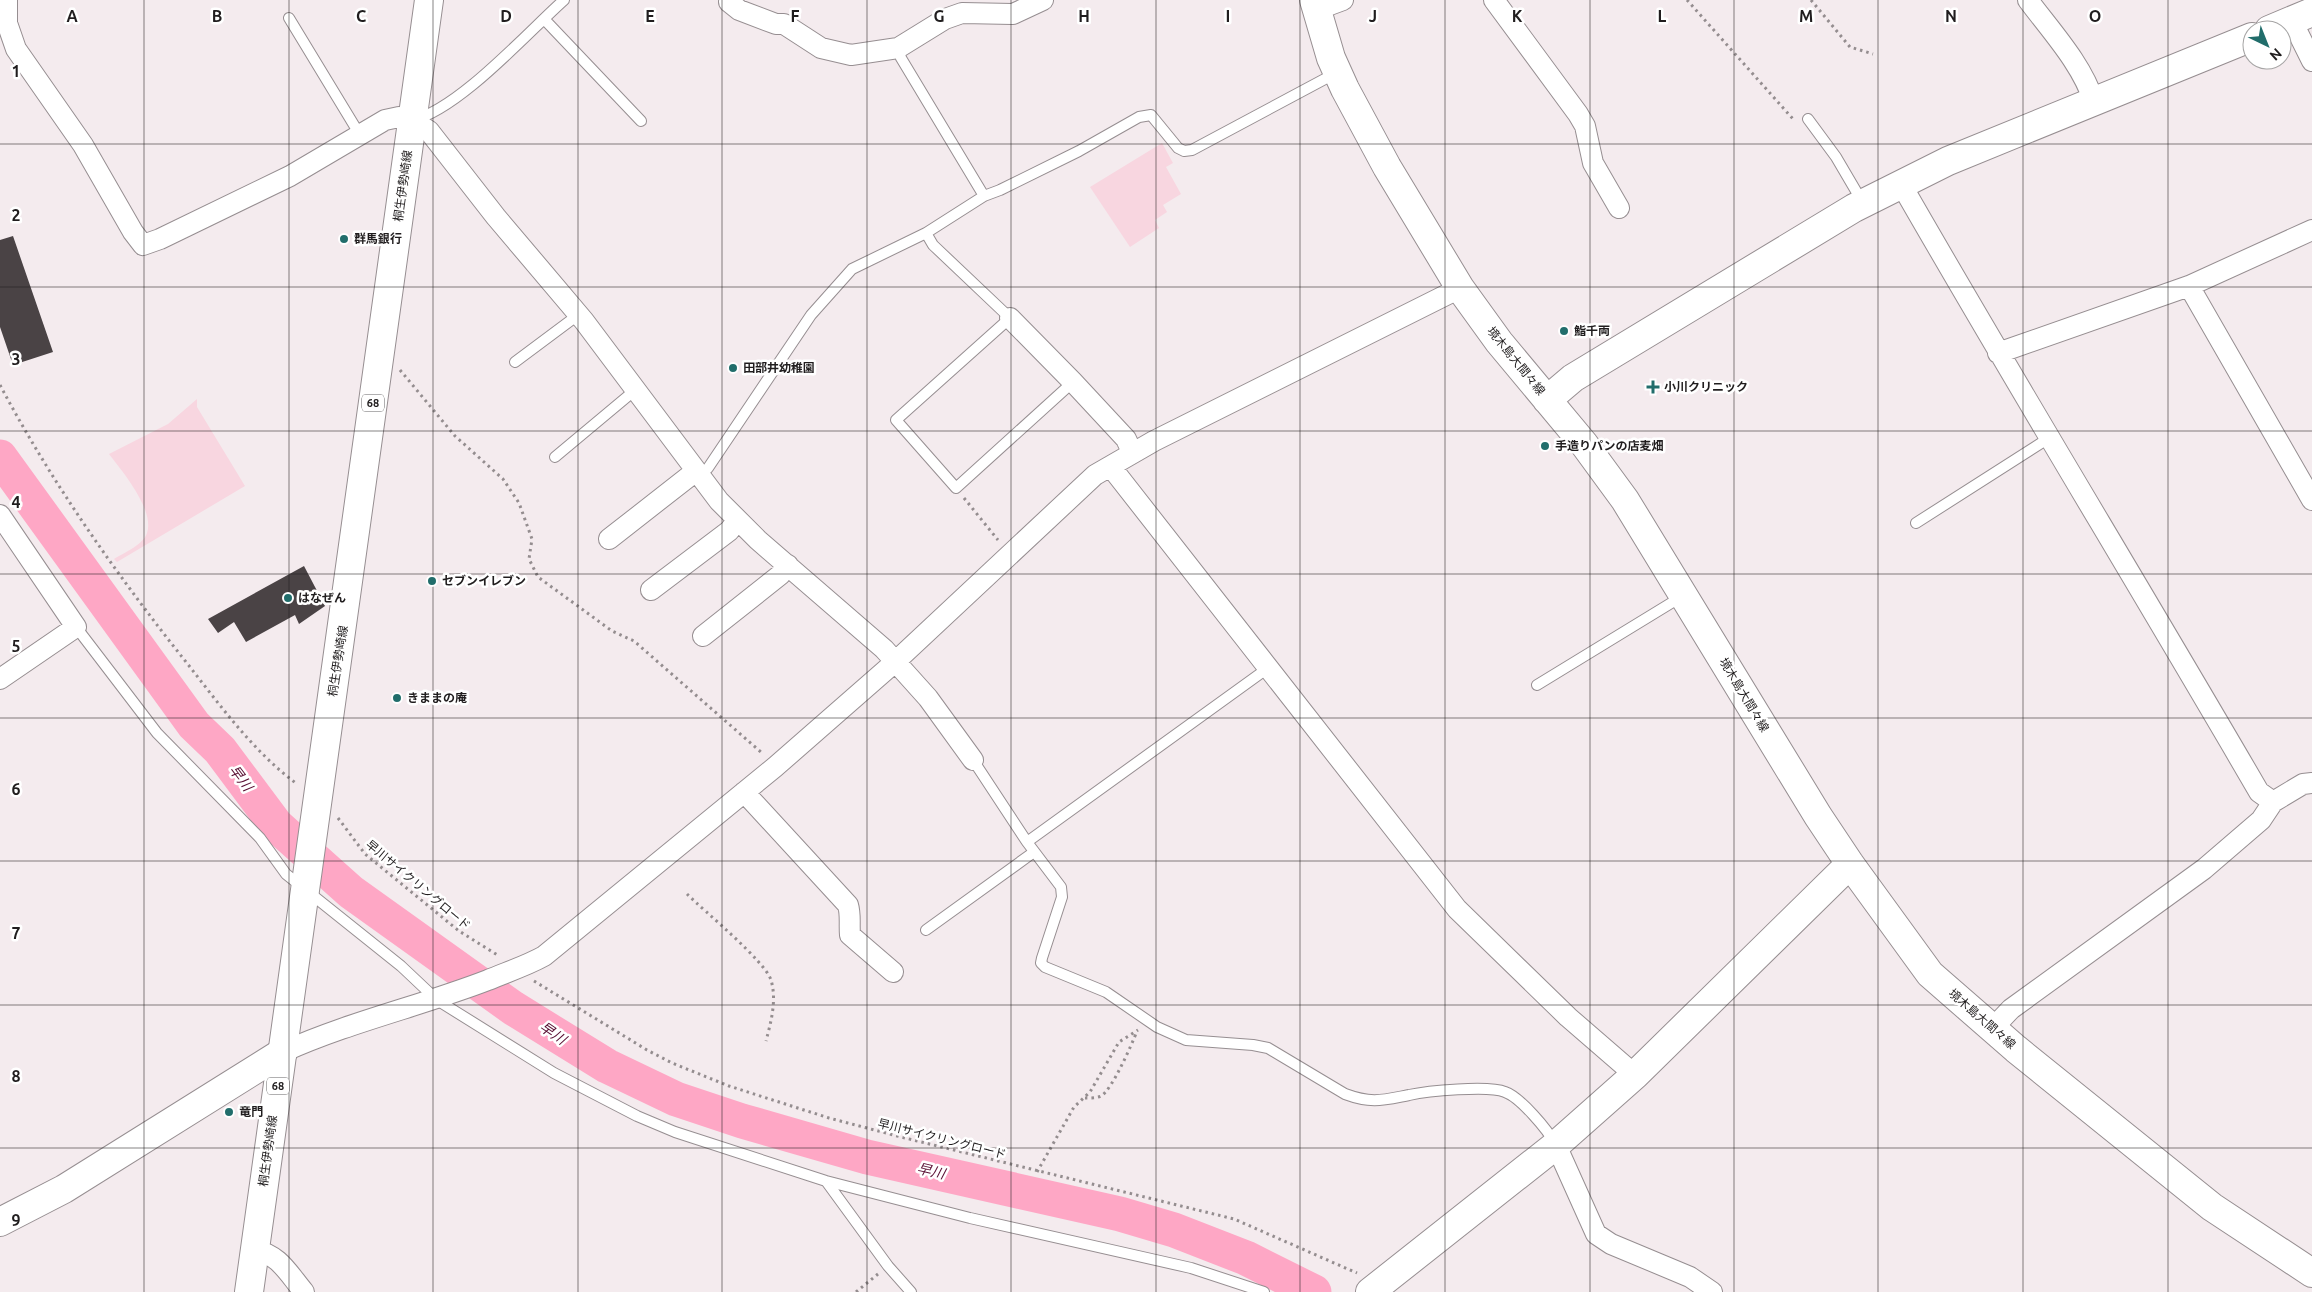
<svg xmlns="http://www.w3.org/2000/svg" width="2312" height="1292" viewBox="0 0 2312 1292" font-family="Ubuntu,'Noto Sans JP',sans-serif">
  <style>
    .green { fill: #f8d6e0 }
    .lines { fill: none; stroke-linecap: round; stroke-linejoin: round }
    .river { stroke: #fea7c5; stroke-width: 35 }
    .building { fill: #4a4345 }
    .lane-casing { stroke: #968e91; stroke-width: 12 }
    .street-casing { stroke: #968e91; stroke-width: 22 }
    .secondary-casing { stroke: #968e91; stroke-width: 30 }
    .primary-casing { stroke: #968e91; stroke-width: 30 }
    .path { stroke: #948d8f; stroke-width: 3; stroke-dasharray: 2.5 4; stroke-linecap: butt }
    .lane { stroke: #fff; stroke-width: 10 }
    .street { stroke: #fff; stroke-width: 20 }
    .secondary { stroke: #fff; stroke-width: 28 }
    .primary { stroke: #fff; stroke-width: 28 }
    .grid { fill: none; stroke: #201d1e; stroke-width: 1; stroke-opacity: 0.55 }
    .poi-dot { fill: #216d6b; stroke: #fff; stroke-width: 2 }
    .labels { text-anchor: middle; stroke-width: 5; stroke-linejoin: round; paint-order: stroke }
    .shield { fill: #fff; stroke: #636162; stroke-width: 1 }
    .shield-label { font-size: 11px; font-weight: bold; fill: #201d1e }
    .street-label { font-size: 12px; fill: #201d1e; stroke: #fff }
    .poi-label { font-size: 12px; font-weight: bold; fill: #201d1e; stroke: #fff; text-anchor: start }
    .water-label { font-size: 14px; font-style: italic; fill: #570c30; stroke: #fff }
    .grid-label { font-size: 16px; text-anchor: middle; font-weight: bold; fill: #201d1e; stroke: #fff; stroke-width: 5; stroke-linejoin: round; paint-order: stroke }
  </style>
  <rect width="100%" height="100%" fill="#f4ebee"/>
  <path class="green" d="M1162,143L1173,163L1166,167L1181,194L1163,205L1167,212L1155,220L1159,228L1130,247L1090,187Z
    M197,399V407L245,486L117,562L114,559C124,553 144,544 147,533C155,510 122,471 109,454L168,424Z"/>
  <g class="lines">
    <path class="river" d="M0,457L194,725L220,750L276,825L351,892L513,1008L607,1066L676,1099L742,1121L867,1157L1120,1214L1174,1230L1246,1258L1314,1292"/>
  </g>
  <path class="building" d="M13,236L53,352L13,365L0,327V240Z
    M304,566L325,606L299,624L295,615L246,642L234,622L218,633L208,619Z"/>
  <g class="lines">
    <defs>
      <path id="lane" d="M289,18L360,135
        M544,19L641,121
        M898,48L901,58L984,196
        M1808,119L1836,157L1863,203
        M413,120C459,109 527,33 564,0
        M926,233L933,245L1010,318L896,420L956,488L1073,382
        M515,362L578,315
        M555,457L634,391
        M700,475L708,468L811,315L852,269L926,233L984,196L1000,190L1079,151L1139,117L1151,115L1178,148L1184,151L1192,150L1336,73
        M1916,523L2049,438
        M76,627L157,733L260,838L286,874L401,966L437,1000L554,1073L637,1116L675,1132L826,1181L970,1218L1191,1268L1264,1292
        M1537,685L1681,597
        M973,760L1027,842L1061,887L1062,897L1042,958L1041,963L1045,967L1106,992L1157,1027L1186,1040L1253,1045L1268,1048L1345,1094C1372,1104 1383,1100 1409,1095C1427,1091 1489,1085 1505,1092C1520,1097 1548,1130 1555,1144
        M1027,842L1268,668
        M926,930L1034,852
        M826,1181L888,1266L911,1292"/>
      <path id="street" d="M7,0V23L16,49L83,145L133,232L143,245L160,239L290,176L385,120L399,117L412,120L429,131L496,217L584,321L719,501L758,540L884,649L928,698L973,760
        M731,0L729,2L739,10L776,24H784L821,48L851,55L898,48L945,19L962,13L1013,14L1043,0
        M1494,0L1578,114L1585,126L1593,163L1619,208
        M2028,0C2051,31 2082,64 2094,102
        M1316,10L1343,0
        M2292,21L2312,61
        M1901,184C2018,388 2141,589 2259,792L2273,802L2303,784L2312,783
        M2189,286L2312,500
        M1010,318L1073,382L1126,439L1132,452
        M1998,353L2189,286L2312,230
        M1111,467L1457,909L1568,1017L1635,1075
        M0,515L76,627L0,679
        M609,539L696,471
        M651,590L729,531L737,521
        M703,636L780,575L788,565
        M744,792L848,905C851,915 849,924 850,935L893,972
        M1993,1028L2011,1009L2204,869L2261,820L2273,802
        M283,1052C349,1022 421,1006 488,980C507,972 526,966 544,956L775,767L895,662L1095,475L1154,441L1460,288
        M1556,1145L1596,1234L1611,1244L1690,1277L1712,1292
        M254,1250C279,1254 288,1273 304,1292"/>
      <path id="secondary" d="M1314,0L1331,58L1345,89L1387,167L1460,288L1499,342L1584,444L1625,500L1818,816L1850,864L1930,974L2016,1049L2212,1207L2312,1273
        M2269,30L2312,12
        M1547,400L1573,378L1854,208L1948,161L2252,37
        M0,1222L64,1189L283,1052
        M1370,1292L1556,1145L1635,1075L1850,864"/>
      <path id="primary" d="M249,1292L429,0"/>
    </defs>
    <use href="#lane" class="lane-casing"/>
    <use href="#street" class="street-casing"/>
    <use href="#secondary" class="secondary-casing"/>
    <use href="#primary" class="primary-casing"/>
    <path class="path" d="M1687,0L1793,119
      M1811,0L1850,47L1873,54
      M400,370L455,436L503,479L519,503L532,539L529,559L538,577L612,631L634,641L762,753
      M0,385C53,485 119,578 190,667C222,708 255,753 297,784
      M964,498L998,540
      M338,818L365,854L459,931L499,956
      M687,894C704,911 765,961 771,980C777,1000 771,1022 766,1041
      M534,981L647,1050L672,1063L729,1086L829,1118L901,1137L1234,1219L1357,1273
      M1085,1098C1090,1098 1097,1098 1101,1096C1112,1090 1132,1044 1137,1031
      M1037,1172L1074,1107L1090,1092L1119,1042L1138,1030
      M856,1292L878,1274"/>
    <use href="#lane" class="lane"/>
    <use href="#street" class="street"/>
    <use href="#secondary" class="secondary"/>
    <use href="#primary" class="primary"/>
  </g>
  <path class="grid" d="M144,0V1292M289,0V1292M433,0V1292M578,0V1292M722,0V1292M867,0V1292M1011,0V1292M1156,0V1292M1300,0V1292M1445,0V1292M1590,0V1292M1734,0V1292M1878,0V1292M2023,0V1292M2168,0V1292M0,144H2312M0,287H2312M0,431H2312M0,574H2312M0,718H2312M0,861H2312M0,1005H2312M0,1148H2312"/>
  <g class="poi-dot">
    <circle cx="344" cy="239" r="5"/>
    <circle cx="1564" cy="331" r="5"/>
    <circle cx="733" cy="368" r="5"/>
    <path d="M1650.5 379.5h5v5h5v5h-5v5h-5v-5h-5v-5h5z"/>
    <circle cx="1545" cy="446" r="5"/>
    <circle cx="432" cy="581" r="5"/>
    <circle cx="288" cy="598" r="5"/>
    <circle cx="397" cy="698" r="5"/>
    <circle cx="229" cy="1112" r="5"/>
  </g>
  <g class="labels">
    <g class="shield">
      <rect x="362" y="394.5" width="22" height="17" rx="4"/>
      <rect x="267" y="1077.5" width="22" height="17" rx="4"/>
    </g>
    <g class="shield-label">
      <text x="373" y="407">68</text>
      <text x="278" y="1090">68</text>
    </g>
    <g class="street-label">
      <text transform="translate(403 186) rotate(-82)" y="4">桐生伊勢崎線</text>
      <text transform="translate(1516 361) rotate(51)" y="4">境木島大間々線</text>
      <text transform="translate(338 661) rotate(-81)" y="4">桐生伊勢崎線</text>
      <text transform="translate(1744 695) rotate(59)" y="4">境木島大間々線</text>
      <text transform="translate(418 885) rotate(40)" y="4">早川サイクリングロード</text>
      <text transform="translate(1982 1019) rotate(41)" y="4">境木島大間々線</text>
      <text transform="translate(942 1139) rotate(14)" y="4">早川サイクリングロード</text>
      <text transform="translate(268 1151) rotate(-82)" y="4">桐生伊勢崎線</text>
    </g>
    <g class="poi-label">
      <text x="354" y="243">群馬銀行</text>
      <text x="1574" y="335">鮨千両</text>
      <text x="743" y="372">田部井幼稚園</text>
      <text x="1664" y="391">小川クリニック</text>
      <text x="1555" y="450">手造りパンの店麦畑</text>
      <text x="442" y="585">セブンイレブン</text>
      <text x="298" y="602">はなぜん</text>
      <text x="407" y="702">きままの庵</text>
      <text x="239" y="1116">竜門</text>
    </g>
    <g class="water-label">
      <text transform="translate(241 778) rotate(53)" y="5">早川</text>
      <text transform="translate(553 1033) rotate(34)" y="5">早川</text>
      <text transform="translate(931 1171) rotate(13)" y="5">早川</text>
    </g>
  </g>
  <g class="grid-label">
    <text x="72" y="22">A</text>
    <text x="217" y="22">B</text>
    <text x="361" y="22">C</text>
    <text x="506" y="22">D</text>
    <text x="650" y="22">E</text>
    <text x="795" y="22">F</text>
    <text x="939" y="22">G</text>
    <text x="1084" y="22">H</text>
    <text x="1228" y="22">I</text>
    <text x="1373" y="22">J</text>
    <text x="1517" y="22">K</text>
    <text x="1662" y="22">L</text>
    <text x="1806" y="22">M</text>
    <text x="1951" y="22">N</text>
    <text x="2095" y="22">O</text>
    <text x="16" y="77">1</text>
    <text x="16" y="221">2</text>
    <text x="16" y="365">3</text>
    <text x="16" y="508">4</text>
    <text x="16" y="652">5</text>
    <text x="16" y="795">6</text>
    <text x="16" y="939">7</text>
    <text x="16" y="1082">8</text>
    <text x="16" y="1226">9</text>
  </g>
  <g transform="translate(2267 45) rotate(137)"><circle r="24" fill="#ffffff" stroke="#a6a5a5"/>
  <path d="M0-4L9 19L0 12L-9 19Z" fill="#216d6b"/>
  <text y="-8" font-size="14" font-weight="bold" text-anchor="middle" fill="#201d1e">N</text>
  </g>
</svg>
